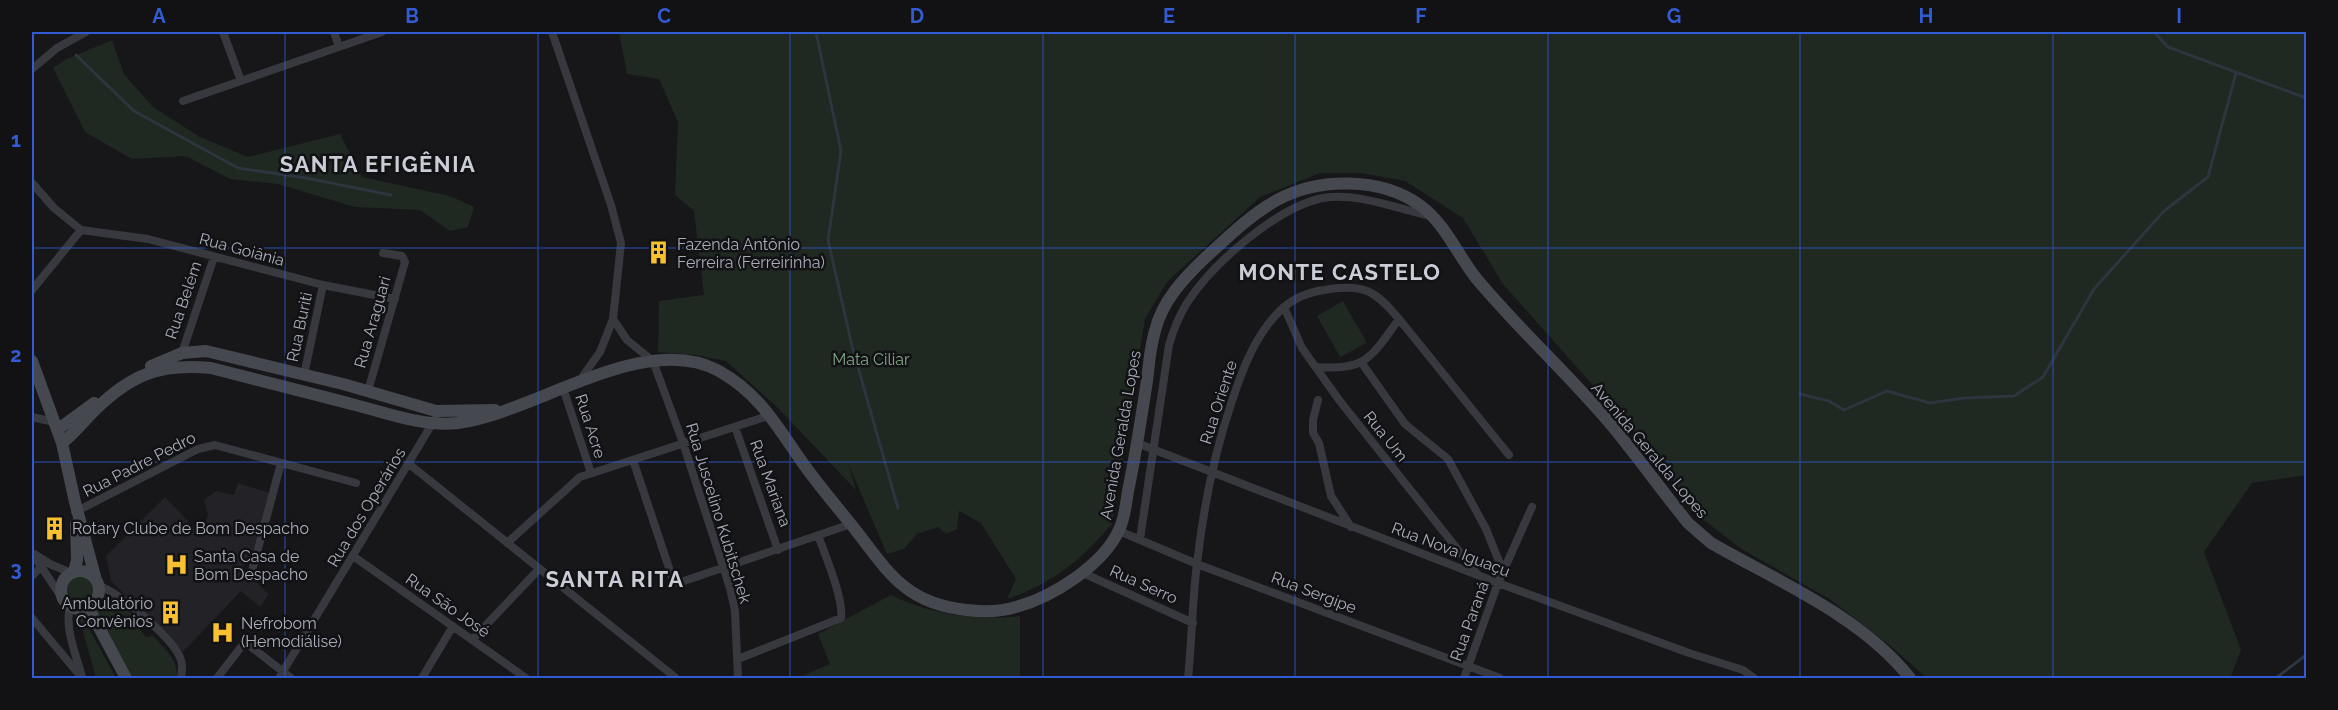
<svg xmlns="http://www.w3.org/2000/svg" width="2338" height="710" viewBox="0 0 2338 710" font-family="Raleway,sans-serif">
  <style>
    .built { fill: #232327 }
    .green { fill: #1f2821 }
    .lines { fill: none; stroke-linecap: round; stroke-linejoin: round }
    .stream { stroke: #2d353e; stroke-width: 3 }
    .street { stroke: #38393f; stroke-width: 8 }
    .secondary { stroke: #46484f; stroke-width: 12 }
    .grid { fill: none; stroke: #325cd4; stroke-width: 1.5; stroke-opacity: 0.55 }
    .labels { text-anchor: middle; stroke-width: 5; stroke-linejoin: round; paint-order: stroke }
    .poi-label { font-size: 16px; fill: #a9adba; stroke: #121215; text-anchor: start }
    .street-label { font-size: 16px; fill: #a9adba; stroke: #121215 }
    .park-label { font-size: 16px; fill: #7fa684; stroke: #121215 }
    .district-label { font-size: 22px; font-weight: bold; letter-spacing: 1.5px; fill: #cacdd6; stroke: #121215 }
    .neatline { fill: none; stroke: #325cd4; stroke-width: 2 }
    .grid-label { font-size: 20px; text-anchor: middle; font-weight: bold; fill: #325cd4 }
  </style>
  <rect width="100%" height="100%" fill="#17171a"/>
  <path class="built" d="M238,483L270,493L250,560L241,568L269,594L260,607L241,591L183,652L111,581L106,556L165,497L202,536L208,514L204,500L216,491L234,495Z"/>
  <path class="green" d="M619,32H2306V475L2252,483L2204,552L2241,650L2230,678H1927L1887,643L1831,600L1740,548L1691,510L1663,464L1503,284L1463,218L1405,181L1360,173H1320L1260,197L1167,282L1145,319L1112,524C1080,561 1054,583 1007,599L1016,579L981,523L959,511L957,529L946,534L938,527L917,534L904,549L887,554L848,463L856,490L778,408L726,361L695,355L658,352L659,301L704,295L694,211L675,195L678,122L659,79L627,74Z
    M112,40L124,74L153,107L200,137L248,157L340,134L362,177L450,196L474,207L468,227L450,231L420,210L355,207L278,184L230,179L186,156L132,159L85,132L53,68L65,60Z
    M1343,301L1367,343L1340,357L1317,316Z
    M63 590a17 17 0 1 1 34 0a17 17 0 1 1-34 0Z
    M107,595L132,613L129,617L146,637L153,636C165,649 178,659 177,678H133L95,611Z
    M891,595C928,614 978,621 1020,616V678H807L804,675L830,664L818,634Z
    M82,616L116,678H96L79,617Z"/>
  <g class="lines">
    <path class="stream" d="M816,32L841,151L828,240L852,346L898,508
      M2154,32L2168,47L2306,98
      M76,55L134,111L238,168L306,178L391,195
      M1800,394L1829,401L1844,410L1887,391L1930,403L1965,398L2014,396L2043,377L2094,289L2164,211L2208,177L2236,73
      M2276,678L2306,655"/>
    <path class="street" d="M223,32L241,81
      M334,32L339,47
      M552,32L611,205L621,243L613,319L600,352L580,380
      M32,69L57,48L86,32
      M183,101L382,32
      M32,183L54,208L81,230
      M81,230L148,239L323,285L395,299
      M32,290L81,230
      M1284,307L1302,348L1339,400L1478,575
      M613,319L627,340L653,361L683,443L730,588L735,611L738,678
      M1399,319L1509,455
      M181,356L214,257
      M1361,362L1405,424L1448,459L1486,529L1503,571
      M304,375L323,285
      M563,388L591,473
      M368,391L405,262L402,256L383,253
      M1318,400L1313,420V433L1319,443L1331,496L1351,527
      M32,417L54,422
      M735,427L778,550
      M1137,443L1498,583L1689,653L1743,670L1754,678
      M633,460L672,577L678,583L851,524
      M409,464L676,678
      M75,512L198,449L215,445L356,483
      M1119,531L1197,564L1500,678
      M1140,539L1169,345C1173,331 1179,316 1187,303C1212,264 1277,207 1323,198C1357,192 1397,209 1431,216
      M507,543L580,477L771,415
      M32,553L62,598
      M34,554L50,564L71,573
      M353,556L526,678
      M252,571L281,463
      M1083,573L1193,623
      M32,576L41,567
      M99,586C119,592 175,640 181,660C183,666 182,672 181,678
      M70,607C64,628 77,657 82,677
      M32,618L82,678
      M472,640L539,569
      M738,659L841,618C844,599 825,555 818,535
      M217,678L245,642L291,678
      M279,678L435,419
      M422,678L453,626
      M1188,678C1192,641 1192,602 1197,564C1203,510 1214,455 1231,404C1242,370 1256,332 1283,308C1294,298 1310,292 1324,290C1363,283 1375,290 1399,319C1371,357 1367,371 1316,367
      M1464,678L1498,583L1532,507"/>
    <path class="secondary" d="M32,361L62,443L75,502L96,580
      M151,366L182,353L206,351L343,384L436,411L495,410
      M57,430L94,403
      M62,443C74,434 83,422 94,411C131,374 161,363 211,368C261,381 310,393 359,406C390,414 425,427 458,423C535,413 644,330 719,371C758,393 775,423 800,459C815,481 833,502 850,523C887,569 902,603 966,610C983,612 1000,612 1016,607C1053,597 1103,565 1119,530C1125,518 1126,503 1128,491C1136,454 1141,418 1147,381C1149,364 1150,347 1155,331C1162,301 1184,278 1206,257C1228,237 1250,215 1277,200C1319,177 1382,177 1421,206C1446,225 1457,254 1476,278C1519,330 1570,375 1613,427C1639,459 1663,492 1688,523L1711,543C1779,582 1861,616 1910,678
      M61 590a19 19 0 1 1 38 0a19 19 0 1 1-38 0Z
      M74,572L77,560L76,524
      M88,607L126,678"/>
  </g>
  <path class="grid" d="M285,32V678M538,32V678M790,32V678M1043,32V678M1295,32V678M1548,32V678M1800,32V678M2053,32V678M32,248H2306M32,462H2306"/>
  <defs>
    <symbol id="building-bare" viewBox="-9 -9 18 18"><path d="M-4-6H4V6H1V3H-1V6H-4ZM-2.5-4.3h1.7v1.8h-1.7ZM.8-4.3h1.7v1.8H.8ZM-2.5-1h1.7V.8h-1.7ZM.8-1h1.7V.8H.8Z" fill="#f9c12f" stroke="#121215" stroke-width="2.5" paint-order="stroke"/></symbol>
    <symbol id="hospital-bare" viewBox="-9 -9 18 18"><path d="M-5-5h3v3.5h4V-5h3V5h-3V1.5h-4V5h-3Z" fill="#f9c12f" stroke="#121215" stroke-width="2.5" paint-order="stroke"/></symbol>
  </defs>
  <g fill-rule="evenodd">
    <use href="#building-bare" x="642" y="236" width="33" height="33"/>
    <use href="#building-bare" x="38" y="512" width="33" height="33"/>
    <use href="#hospital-bare" x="160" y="548" width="33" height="33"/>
    <use href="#building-bare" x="154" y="596" width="33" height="33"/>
    <use href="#hospital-bare" x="206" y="616" width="33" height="33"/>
  </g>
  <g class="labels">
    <g class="poi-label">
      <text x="677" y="250">Fazenda Antônio<tspan x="677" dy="18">Ferreira (Ferreirinha)</tspan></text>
      <text x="72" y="534">Rotary Clube de Bom Despacho</text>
      <text x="194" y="562">Santa Casa de<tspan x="194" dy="18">Bom Despacho</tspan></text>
      <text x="153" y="609" text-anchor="end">Ambulatório<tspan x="153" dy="18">Convênios</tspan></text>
      <text x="241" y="629">Nefrobom<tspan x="241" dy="18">(Hemodiálise)</tspan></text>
    </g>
    <g class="street-label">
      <text transform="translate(242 249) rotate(15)" y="6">Rua Goiânia</text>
      <text transform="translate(183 300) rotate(-71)" y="6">Rua Belém</text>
      <text transform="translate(372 322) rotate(-74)" y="6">Rua Araguari</text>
      <text transform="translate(299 327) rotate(-78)" y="6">Rua Buriti</text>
      <text transform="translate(1218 402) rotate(-72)" y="6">Rua Oriente</text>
      <text transform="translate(591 426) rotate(72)" y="6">Rua Acre</text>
      <text transform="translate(1120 435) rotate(-80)" y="6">Avenida Geralda Lopes</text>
      <text transform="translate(1386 436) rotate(51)" y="6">Rua Um</text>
      <text transform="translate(1650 450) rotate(50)" y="6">Avenida Geralda Lopes</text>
      <text transform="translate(139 464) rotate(-27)" y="6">Rua Padre Pedro</text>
      <text transform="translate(771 483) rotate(70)" y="6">Rua Mariana</text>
      <text transform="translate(366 507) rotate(-59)" y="6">Rua dos Operários</text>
      <text transform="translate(719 513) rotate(73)" y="6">Rua Juscelino Kubitschek</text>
      <text transform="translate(1451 549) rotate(21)" y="6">Rua Nova Iguaçu</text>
      <text transform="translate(1144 584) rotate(24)" y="6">Rua Serro</text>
      <text transform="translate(1314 592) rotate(21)" y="6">Rua Sergipe</text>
      <text transform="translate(448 605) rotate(35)" y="6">Rua São José</text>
      <text transform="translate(1469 621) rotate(-70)" y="6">Rua Paraná</text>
    </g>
    <g class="park-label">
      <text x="871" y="365">Mata Ciliar</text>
    </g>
    <g class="district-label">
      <text x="378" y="172">SANTA EFIGÊNIA</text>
      <text x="1340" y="280">MONTE CASTELO</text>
      <text x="615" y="587">SANTA RITA</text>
    </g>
  </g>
  <rect width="2338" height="710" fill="none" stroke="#121215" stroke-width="66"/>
  <rect x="33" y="33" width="2272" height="644" class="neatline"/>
  <g class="grid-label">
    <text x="159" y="23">A</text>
    <text x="412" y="23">B</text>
    <text x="664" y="23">C</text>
    <text x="917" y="23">D</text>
    <text x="1169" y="23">E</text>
    <text x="1421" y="23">F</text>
    <text x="1674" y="23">G</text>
    <text x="1926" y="23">H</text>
    <text x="2179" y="23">I</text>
    <text x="16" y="147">1</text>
    <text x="16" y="362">2</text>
    <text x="16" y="576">3</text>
  </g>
</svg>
